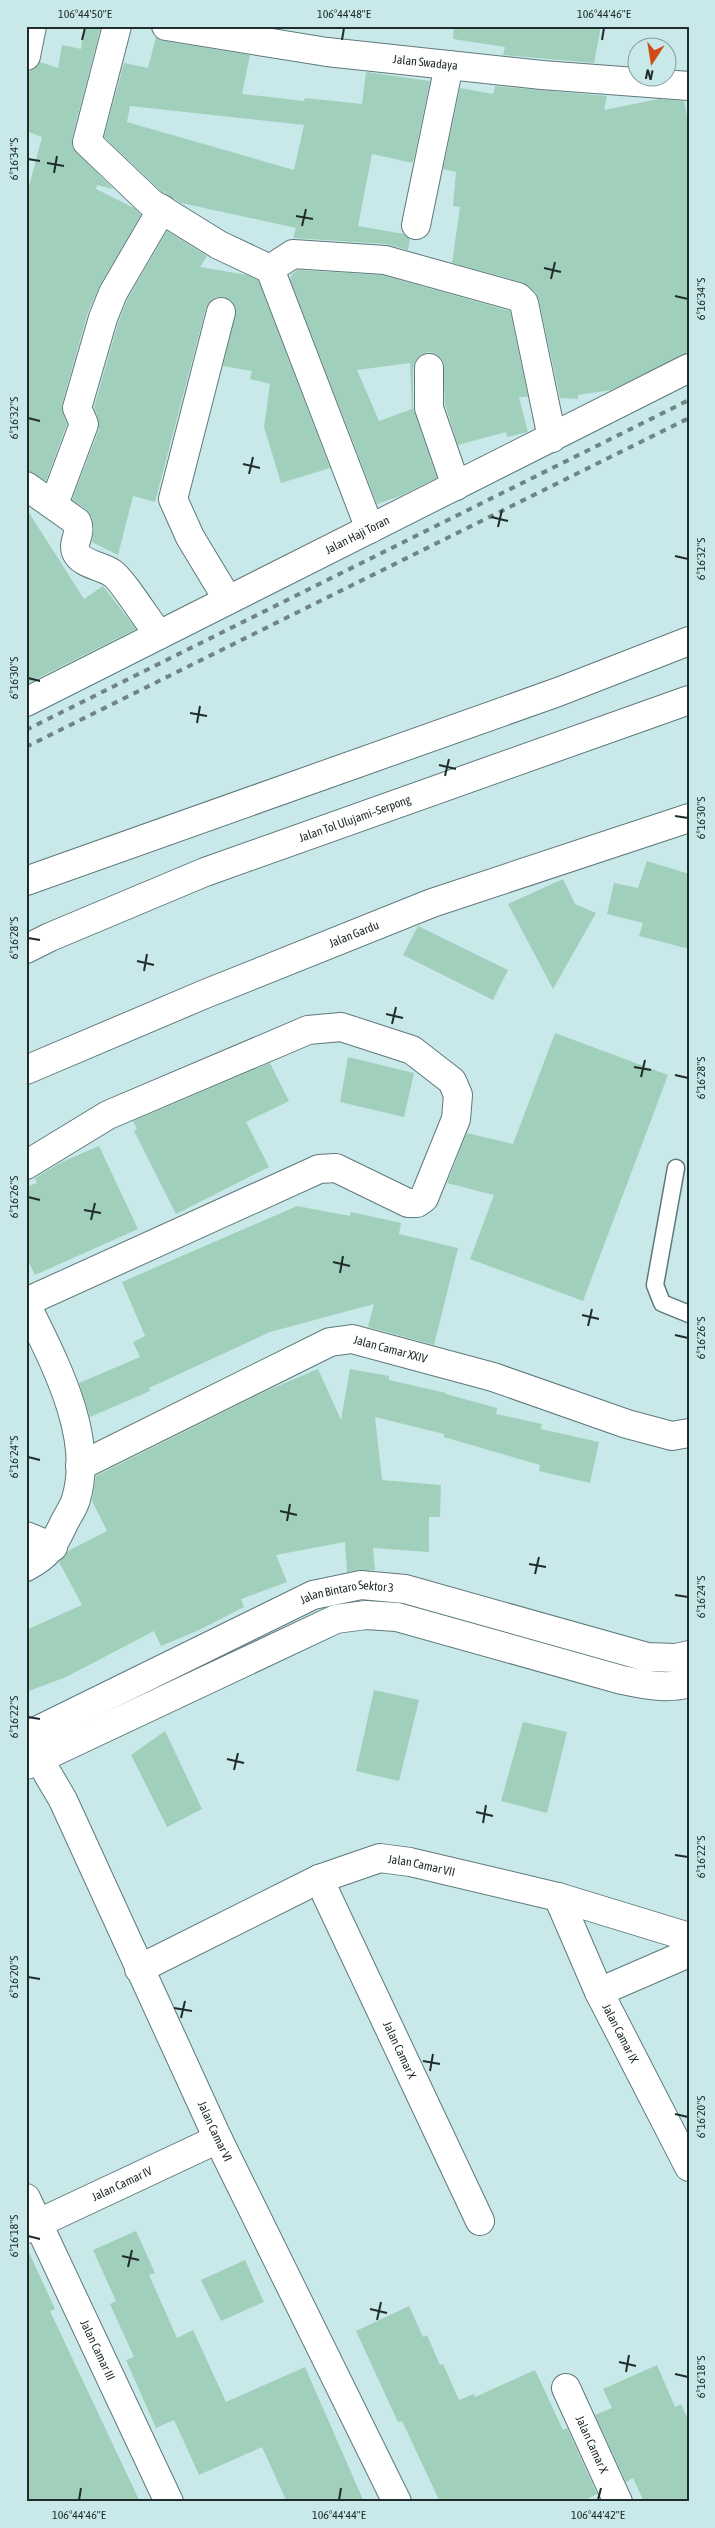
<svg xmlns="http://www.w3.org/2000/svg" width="715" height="2528" viewBox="0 0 715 2528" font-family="'Asap Condensed',sans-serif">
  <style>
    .building { fill: #a0d0bb; fill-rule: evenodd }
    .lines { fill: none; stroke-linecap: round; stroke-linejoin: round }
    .lane-casing { stroke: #5e797b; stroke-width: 19 }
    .street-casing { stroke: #5e797b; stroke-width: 30 }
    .secondary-casing { stroke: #5e797b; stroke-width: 30 }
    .highway-casing { stroke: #5e797b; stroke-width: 30 }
    .lane { stroke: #fff; stroke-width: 16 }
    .street { stroke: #fff; stroke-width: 28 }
    .secondary { stroke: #fff; stroke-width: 28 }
    .highway { stroke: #fff; stroke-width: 28 }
    .rail { stroke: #6f8484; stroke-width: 4; stroke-dasharray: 6 6; stroke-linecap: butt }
    .ticks { fill: none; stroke: #202c2c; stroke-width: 2 }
    .labels { text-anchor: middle; stroke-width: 5; stroke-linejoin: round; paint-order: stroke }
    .street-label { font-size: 12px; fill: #202c2c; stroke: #c9e8e9 }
    .neatline { fill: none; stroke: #202c2c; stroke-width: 2 }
    .ticks-label { font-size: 12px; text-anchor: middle; fill: #202c2c }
  </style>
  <rect width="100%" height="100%" fill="#c9e8e9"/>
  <path class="building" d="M84,26H101L72,138V147L113,189L97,185L96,189L134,208L141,215L100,285L88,312L62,404L63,414L67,424L46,481L26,471V198L42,137L26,131V85L30,71L40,62L58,68L62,45L81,49Z
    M454,26H601L594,63L503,55L505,47L453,39Z
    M156,37L164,41L250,55L242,94L304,101L305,98L362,104L366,72L430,81L413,163L372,154L358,226L404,234L410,239L408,250L386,244L293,238L296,228L181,203L161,191L104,137L124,63L148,68ZM130,106L304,125L294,170L127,122Z
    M495,86L607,96L604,110L659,99L684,101L689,127V353L611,390L578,395V399L560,398L539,300L535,292L522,282L452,263L460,207L453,206L456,172L443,169L460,88L493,94Z
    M167,231L207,256L200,267L247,275L258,280L330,468L281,483L264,427L270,384L250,379L252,371L223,366L236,308L232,301L224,297H216L210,301L206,308L155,502L133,496L118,555L92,542L94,529L92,517L86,509L72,500L99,429L98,418L94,407L118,323L127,300Z
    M297,270L382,275L510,311L528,397H519L528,432L507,437L506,432L458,445L445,405L443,361L436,354L429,352L422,354L416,360L413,368V408L437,478L400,496L377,504L290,279L292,274ZM410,363L412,409L379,421L357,370Z
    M26,508L84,599L103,586L136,629L26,684Z
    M647,861L689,874V949L639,936L643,923L607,914L614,883L638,888Z
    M563,879L575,904L596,913L553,989L508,904Z
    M418,926L508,970L493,1000L403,955Z
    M555,1033L668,1075L583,1301L470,1259L494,1195L447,1183L467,1133L513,1144Z
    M348,1057L414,1073L404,1117L340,1102Z
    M270,1063L289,1101L246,1122L269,1167L176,1214L134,1131L137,1129L133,1121Z
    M99,1146L138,1229L35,1275L26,1256V1187L37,1183L35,1178L62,1162Z
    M297,1206L350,1216L351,1212L401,1223L399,1234L458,1248L434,1345L368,1327L374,1304L270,1332L149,1388L150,1391L90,1417L79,1383L140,1357L133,1342L145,1336L122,1282Z
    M318,1369L341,1420L350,1369L389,1376V1380L446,1393V1394L497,1408L496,1414L542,1424L541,1429L599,1442L590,1483L539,1471L540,1465L444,1437V1434L375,1417L382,1480L441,1485L440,1517H429V1552L373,1548L375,1570L347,1572L345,1542L276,1555L287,1582L241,1599L244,1607L199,1630L161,1646L154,1631L66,1677L26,1692V1630L82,1605L59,1562L68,1551L107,1531L92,1501L96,1476L266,1391Z
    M374,1690L419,1700L399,1781L356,1771Z
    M523,1722L567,1732L547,1813L501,1801Z
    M165,1731L202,1809L167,1827L131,1755Z
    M136,2231L155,2273L149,2275L177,2338L193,2330L226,2402L305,2367L364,2502H287L262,2447L199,2475L174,2420L156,2428L126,2360L134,2357L110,2304L116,2301L93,2250Z
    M26,2246L55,2309L50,2311L140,2502H26Z
    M245,2260L264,2302L221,2321L201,2280Z
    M409,2306L423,2337L427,2335L440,2365L443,2364L459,2400L474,2394L475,2397L535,2370L563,2430L567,2428L597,2494L581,2502H440L402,2421L398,2422L356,2331Z
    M657,2365L675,2407L681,2404L689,2422V2502H644L633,2478L626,2482L595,2415L612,2408L603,2389Z"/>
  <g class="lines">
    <defs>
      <path id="lane" d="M676,1168L655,1285L662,1303L689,1314"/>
      <g id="street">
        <path d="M117,26L87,142L151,203L219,245L270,269L370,529"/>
        <path id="s1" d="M166,26L327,52L542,75L689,86"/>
        <path d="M26,56L32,26"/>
        <path d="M416,225L449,65"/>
        <path d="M270,269L293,254L385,260L518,297L524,303L552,438"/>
        <path d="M221,312L173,499L190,537L228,600"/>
        <path d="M429,368V408L456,486"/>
        <path d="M26,486L77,522C82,533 72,542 76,552C81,564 102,566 112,573C121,578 150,624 159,635"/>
        <path d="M54,504L84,424L77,408L103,318L113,293L162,209"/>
        <path id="s2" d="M26,702L689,368"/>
        <path id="s3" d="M26,1070L205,994L432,903L689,818"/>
        <path d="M26,1165L108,1115L308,1030L341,1027L412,1050L452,1081L458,1095L456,1119L424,1198L417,1203H408L336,1168L319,1169L26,1302"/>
        <path d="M26,1304C53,1360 95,1435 76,1499C74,1507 68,1515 64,1523C53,1546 50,1554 26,1567"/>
        <path id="s4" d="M80,1466L330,1342L352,1339L493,1377L627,1424L672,1436L689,1433"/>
        <path d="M26,1536L53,1547"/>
        <path id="s5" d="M39,1759L63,1800L218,2139L397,2502"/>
        <path id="s6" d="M319,1879L480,2221"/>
        <path id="s7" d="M558,1897L599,1992L689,2167"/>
        <path id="s8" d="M139,1969L319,1879L380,1858L410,1862L558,1897L689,1937"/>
        <path d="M599,1992L689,1953"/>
        <path id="s9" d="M26,2198L169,2502"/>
        <path id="s10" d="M26,2229L218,2139"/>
        <path id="s11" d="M566,2388L618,2502"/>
      </g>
      <g id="secondary">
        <path id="s12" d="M26,1736L313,1595L361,1585L405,1589L647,1657L676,1658L689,1655"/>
        <path d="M26,1765L336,1619L366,1615L397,1617L622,1680C645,1684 666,1690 689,1683"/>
      </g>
      <g id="highway">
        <path d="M26,881L558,692L689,641"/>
        <path id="s13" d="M26,949L50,937L205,872L689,700"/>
      </g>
    </defs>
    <use href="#lane" class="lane-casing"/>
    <use href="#street" class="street-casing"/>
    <use href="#secondary" class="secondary-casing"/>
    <use href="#highway" class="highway-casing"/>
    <use href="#lane" class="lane"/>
    <use href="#street" class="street"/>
    <use href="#secondary" class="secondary"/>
    <use href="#highway" class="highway"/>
    <path class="rail" d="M26,730L689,400
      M26,747L689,418"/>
  </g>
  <path class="ticks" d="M82,40L85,28M342,40L344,28M602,40L604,28M28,159L40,161M47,163L64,166M54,173L57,156M296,216L313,219M302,226L306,209M544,268L561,272M551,279L555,262M675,296L688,299M28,418L40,421M243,464L260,468M249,474L253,457M491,517L508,521M498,527L502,510M675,556L688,559M28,678L40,681M190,713L207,716M197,723L200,706M439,765L456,769M445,776L449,759M675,816L688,818M28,938L40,940M137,961L154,965M144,971L147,954M386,1014L403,1018M392,1024L396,1007M634,1067L651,1070M675,1075L688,1078M641,1077L645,1060M28,1197L40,1200M84,1210L101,1213M91,1220L95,1203M333,1262L350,1266M340,1273L343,1256M582,1315L599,1319M588,1326L592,1309M675,1335L688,1338M28,1457L40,1460M280,1511L297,1515M287,1521L290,1504M529,1564L546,1567M535,1574L539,1557M675,1595L688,1597M28,1717L40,1719M227,1759L244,1763M234,1770L238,1753M476,1812L493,1816M483,1823L486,1805M675,1855L688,1857M28,1977L40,1979M174,2008L192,2011M181,2018L185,2001M423,2061L440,2064M430,2071L433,2054M675,2114L688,2117M28,2236L40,2239M122,2256L139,2260M128,2267L132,2250M370,2309L387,2313M377,2320L381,2302M619,2362L636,2366M626,2372L629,2355M675,2374L688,2377M79,2500L81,2488M339,2500L341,2488M598,2500L601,2488"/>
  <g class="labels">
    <g class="street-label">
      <text dy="4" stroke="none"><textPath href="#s1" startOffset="262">Jalan Swadaya</textPath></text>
      <text dy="4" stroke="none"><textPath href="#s2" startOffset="371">Jalan Haji Toran</textPath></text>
      <text dy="4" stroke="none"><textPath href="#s13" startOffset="354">Jalan Tol Ulujami–Serpong</textPath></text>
      <text dy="4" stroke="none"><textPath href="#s3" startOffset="355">Jalan Gardu</textPath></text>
      <text dy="4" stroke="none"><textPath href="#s4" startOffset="341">Jalan Camar XXIV</textPath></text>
      <text dy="4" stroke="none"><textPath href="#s12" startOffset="354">Jalan Bintaro Sektor 3</textPath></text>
      <text dy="4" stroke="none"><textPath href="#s8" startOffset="308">Jalan Camar VII</textPath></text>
      <text dy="4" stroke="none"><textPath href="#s7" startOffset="150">Jalan Camar IX</textPath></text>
      <text dy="4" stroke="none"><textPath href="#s6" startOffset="189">Jalan Camar X</textPath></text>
      <text dy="4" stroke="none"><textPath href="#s5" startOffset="412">Jalan Camar VI</textPath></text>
      <text dy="4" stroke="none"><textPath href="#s10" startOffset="106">Jalan Camar IV</textPath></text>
      <text dy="4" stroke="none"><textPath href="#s9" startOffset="168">Jalan Camar III</textPath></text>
      <text dy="4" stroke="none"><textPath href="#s11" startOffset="62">Jalan Camar X</textPath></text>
    </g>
  </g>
  <rect width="715" height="2528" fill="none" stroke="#c9e8e9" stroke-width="55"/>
  <g transform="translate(652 62) rotate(192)"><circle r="24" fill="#c9e8e9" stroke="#859d9d"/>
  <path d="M0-4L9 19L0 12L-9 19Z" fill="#d14b16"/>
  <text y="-8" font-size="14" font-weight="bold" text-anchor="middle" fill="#202c2c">N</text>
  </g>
  <rect x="28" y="28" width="660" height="2472" class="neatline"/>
  <g class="ticks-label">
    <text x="85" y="18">106°44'50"E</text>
    <text x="344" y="18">106°44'48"E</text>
    <text x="604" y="18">106°44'46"E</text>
    <text transform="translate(14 159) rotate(-90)" y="4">6°16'34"S</text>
    <text transform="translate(701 299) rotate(-90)" y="4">6°16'34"S</text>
    <text transform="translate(14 418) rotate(-90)" y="4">6°16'32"S</text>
    <text transform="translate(701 559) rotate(-90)" y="4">6°16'32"S</text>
    <text transform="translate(14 678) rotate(-90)" y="4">6°16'30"S</text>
    <text transform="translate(701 818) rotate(-90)" y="4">6°16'30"S</text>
    <text transform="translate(14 938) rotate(-90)" y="4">6°16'28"S</text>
    <text transform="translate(701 1078) rotate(-90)" y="4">6°16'28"S</text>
    <text transform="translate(14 1197) rotate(-90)" y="4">6°16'26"S</text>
    <text transform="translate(701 1338) rotate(-90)" y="4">6°16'26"S</text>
    <text transform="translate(14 1457) rotate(-90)" y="4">6°16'24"S</text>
    <text transform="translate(701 1597) rotate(-90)" y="4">6°16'24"S</text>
    <text transform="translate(14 1717) rotate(-90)" y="4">6°16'22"S</text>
    <text transform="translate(701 1857) rotate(-90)" y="4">6°16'22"S</text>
    <text transform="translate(14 1977) rotate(-90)" y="4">6°16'20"S</text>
    <text transform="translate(701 2117) rotate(-90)" y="4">6°16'20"S</text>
    <text transform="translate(14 2236) rotate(-90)" y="4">6°16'18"S</text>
    <text transform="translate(701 2377) rotate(-90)" y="4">6°16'18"S</text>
    <text x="79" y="2519">106°44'46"E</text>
    <text x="339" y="2519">106°44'44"E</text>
    <text x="598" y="2519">106°44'42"E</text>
  </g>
</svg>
